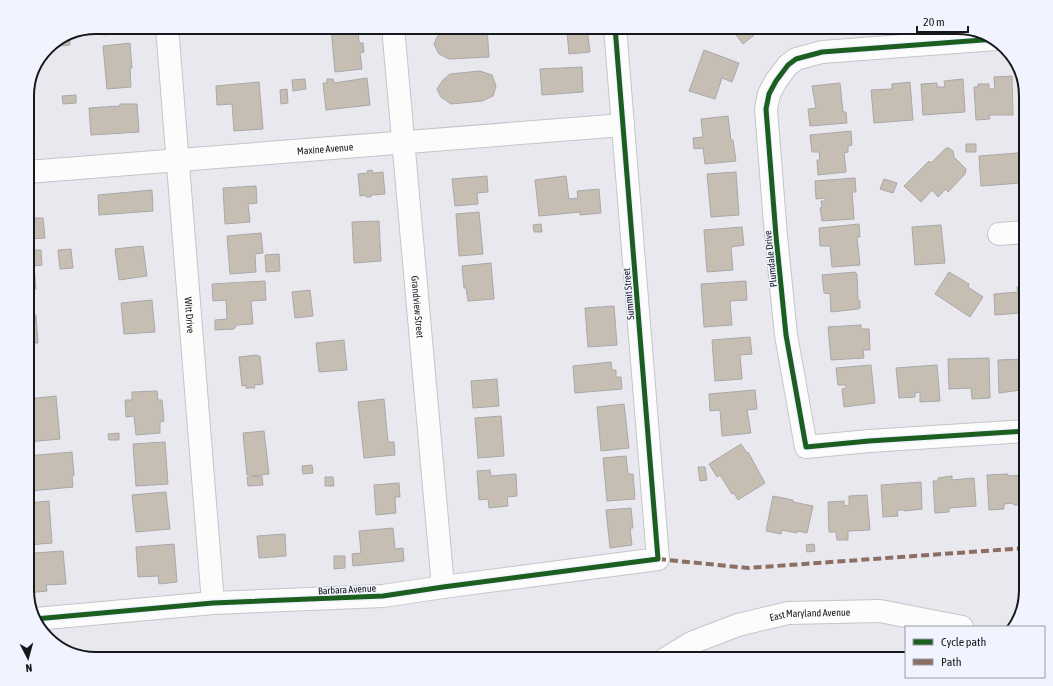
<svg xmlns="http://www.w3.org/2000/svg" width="1053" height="686" viewBox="0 0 1053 686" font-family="'Asap Condensed',sans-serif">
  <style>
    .building { fill: #c6beb2; stroke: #a9a8a9 }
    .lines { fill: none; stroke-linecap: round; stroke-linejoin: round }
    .minor-casing { stroke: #c5c5ca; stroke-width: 24 }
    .minor { stroke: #fcfcfc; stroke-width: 22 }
    .quiet { stroke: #8d6e63; stroke-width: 4; stroke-dasharray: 8 4; stroke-linecap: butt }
    .cycleway-casing { stroke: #f1f3ff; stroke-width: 8 }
    .cycleway { stroke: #1b5e20; stroke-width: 5 }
    .labels { text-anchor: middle; stroke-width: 3; stroke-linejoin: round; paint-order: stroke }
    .street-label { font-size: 10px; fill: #17181c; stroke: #f1f3ff }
    .rim { fill: none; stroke: #17181c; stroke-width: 2 }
  </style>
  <rect width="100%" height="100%" fill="#e8e8ee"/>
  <path class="building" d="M103,27H125L126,33L103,35Z
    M347,27H358L359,43H363L364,52L360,53L362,69L335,72L331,28Z
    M487,27L489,57L449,59L439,54L434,44L437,37L446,29Z
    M557,27H587L590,52L569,54L567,32L558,33Z
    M730,27H764L743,44Z
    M69,32L70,45L58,46L57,41Z
    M130,43L132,68H130L131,87L107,89L103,46Z
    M704,50L739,63L732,82L722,78L715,99L689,91Z
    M582,67L583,92L542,95L540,69Z
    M480,71L492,75L496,86L493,96L482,101L451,104L441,97L437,89L443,80L450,74Z
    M1012,76L1013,115H989L990,119L976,120L974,87H978V84H989V89H995L994,77Z
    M367,78L370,105L326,110L323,83H327V79H333L334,83Z
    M305,79L306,89L293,91L292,80Z
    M963,79L965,112L923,115L921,84L937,83V87H945L944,81Z
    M1022,80L1026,96V108H1024Z
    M259,82L263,129L234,131L232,104L217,105L216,86Z
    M910,82L913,120L874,123L871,90L892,89V84Z
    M840,83L843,112H846L847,123L810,126L808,109L816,108L812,86Z
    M287,89L288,103L281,104L280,90Z
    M76,95V103L63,104L62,96Z
    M120,104H137L139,132L91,135L89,108L120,106Z
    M728,116L731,140H733L736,161L705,164L703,148L694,149L693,138L703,137L701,119Z
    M851,131L852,145L848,146V152L844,153L846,172L818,175L817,160H820L819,152H812L810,135Z
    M966,144H976V152H966Z
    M946,148H949L953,151L954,157L966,169L965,174L948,192L946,189L938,197L932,190L921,202L904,186L929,161L931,163Z
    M1018,153L1021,183L981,186L979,156Z
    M372,170L373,173L383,172L385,194L371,195V197H366V195L360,196L358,174L368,173L367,171Z
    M736,172L739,215L711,217L707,174Z
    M487,176L488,192L477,193L478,204L455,206L452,179Z
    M566,176L569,199L578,198L577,191L599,189L601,213L580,215V212L539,216L535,180Z
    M855,178L856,192H852L854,219L822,221L820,208L822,207L821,201H826L825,198L816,199L815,181Z
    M884,179L897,183L893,193L880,189Z
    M256,186L257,203L248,204L250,222L225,224L223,188Z
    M152,190L153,211L99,215L98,195Z
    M34,208V218H43L45,238L27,239V209Z
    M479,212L483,254L459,256L456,214Z
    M379,221L381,261L354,263L352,222Z
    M541,224L542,232H534L533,225Z
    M859,224L860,237H857L860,265L832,267L830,246H820L819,228Z
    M941,225L945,263L915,265L912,227Z
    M742,227L744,245L731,247L733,270L707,272L704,230Z
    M261,233L263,253L255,254L256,272L230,274L227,236Z
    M143,246L147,276L119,280L115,249Z
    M27,248L32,249V250H41L42,265L34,266L36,289L27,290Z
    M71,249L73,268L60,269L58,250Z
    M279,254L280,271L266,272L265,255Z
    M491,263L494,299L468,301L466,288H464L462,266Z
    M855,272L857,274L858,300L860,301V308L858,309L831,312L830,294L824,293L822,275Z
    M949,272L969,284L968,287L983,297L970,317L935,294Z
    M265,281L266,300L251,301L253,324L237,325L234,329L215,330V320L227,319L226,300L213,301L212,284Z
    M746,281L747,300L730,301L732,325L704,327L701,284Z
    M1026,286V317L1020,318V313L995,315L994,294L1018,292L1017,287Z
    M310,290L313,316L295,318L292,292Z
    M152,300L155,332L124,334L121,303Z
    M614,306L617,345L588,347L585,308Z
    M36,315L38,343H27V316Z
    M861,325V329H869L870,350H863L864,358L831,360L828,327Z
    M750,337L752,354L740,355L742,379L715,381L712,340Z
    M344,340L347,370L319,372L316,343Z
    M257,355L258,356H260L263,384L254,385L255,388H246V385L242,386L239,357Z
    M989,358L990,398L972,399L971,388L949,389L948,359Z
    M1026,359V395H1021V390L999,393L998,360Z
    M611,362L612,370H616V377H621L622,389L575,393L573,366Z
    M871,365L875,403L844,407L842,389L846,388V385H838L836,368Z
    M937,365L940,401L920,402V392L915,393V397L899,398L896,368Z
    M497,379L499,406L473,408L471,381Z
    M755,390L757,409L747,410L751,433L722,436L720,410L710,411L709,394Z
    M157,391L158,400H162L164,421L160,422V433L136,435L134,416L126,417L125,400H132V392Z
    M56,396L60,439L28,442L27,399Z
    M384,399L388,442H394L395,455L364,458L358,402Z
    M624,404L629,448L601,451L597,407Z
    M501,416L504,456L478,458L475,418Z
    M264,431L269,474L251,476V475H247L243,433Z
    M119,433V440H109L108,434Z
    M165,442L168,484L136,486L133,444Z
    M741,444L747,453L748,452L765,483L738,500L734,493L732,494L720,475L717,477L709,464Z
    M72,452L74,475L72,476L73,487L30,491L27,474V456Z
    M626,456L628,474H633L635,499L607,501L603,458Z
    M312,465L313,473L303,474L302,466Z
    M698,467H705L707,480L700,481Z
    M490,470L491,476L516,474L517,496L507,497L508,506L489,508L488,499L479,500L477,471Z
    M1008,474V476L1026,475V503H1020L1018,505H1014L1012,503L1004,504V509L989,510L987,475Z
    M262,476L263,485L248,486L247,477Z
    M952,476V480L974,478L976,506L949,508V512L935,513L933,481H938V478Z
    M325,477H333L334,486H325Z
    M921,482L922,509L905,511L904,510H897L898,516L883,517L881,485Z
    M399,483L400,497H395L396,513L376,515L374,485Z
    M166,492L170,529L136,532L132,495Z
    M867,495L870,530L848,531V540H837L836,532H829L828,502L844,501V506L849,505V496Z
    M773,496L793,500V502L813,506L807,533L798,531L797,533L782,530L781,534L766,531Z
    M49,501L52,543L28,545L27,503Z
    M631,508L633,528H630L632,545L610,548L606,510Z
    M393,528L395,549L403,548L404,561L353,566L352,554L361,553L359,531Z
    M285,534L286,556L259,558L257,536Z
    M174,544L177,582L159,584L158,576L138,577L136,547Z
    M814,544L815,551L807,552L806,545Z
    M63,551L66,584L46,585L47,591L28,593L27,563H35L34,553Z
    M334,556H345V568L334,569Z"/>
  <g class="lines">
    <defs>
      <g id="minor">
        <path id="s1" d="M167,27L213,603"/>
        <path id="s2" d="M393,27L443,587"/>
        <path d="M996,39L822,52L796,59L788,65L776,81L769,94L766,109L776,236L786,335L806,447L869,441L1026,431"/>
        <path id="s3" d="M27,172L623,125"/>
        <path d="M999,234L1026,232"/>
        <path d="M35,619L213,603L383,596L443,587L658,559L615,27"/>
        <path id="s4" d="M665,659L691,643L738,625L788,613L880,611L962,627"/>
      </g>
    </defs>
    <use href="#minor" class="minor-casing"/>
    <use href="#minor" class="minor"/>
    <path class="quiet" d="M658,559L748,568L1026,548"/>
    <defs>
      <path id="cycleway" d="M996,39L822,52L796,59L788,65L776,81L769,94L766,109L776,236L786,335L806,447L869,441L1026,431
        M35,619L213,603L383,596L443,587L658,559L615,27"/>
    </defs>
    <use href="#cycleway" class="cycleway-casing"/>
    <use href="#cycleway" class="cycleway"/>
  </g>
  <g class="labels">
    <g class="street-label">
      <text dy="4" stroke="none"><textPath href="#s3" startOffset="299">Maxine Avenue</textPath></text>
      <text transform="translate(770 259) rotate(-96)" y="4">Plumdale Drive</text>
      <text transform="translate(628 294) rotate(-95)" y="4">Summit Street</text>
      <text dy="4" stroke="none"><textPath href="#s2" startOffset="281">Grandview Street</textPath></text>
      <text dy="4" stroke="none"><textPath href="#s1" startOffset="289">Witt Drive</textPath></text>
      <text transform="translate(347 589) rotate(-3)" y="4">Barbara Avenue</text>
      <text dy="4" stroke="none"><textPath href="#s4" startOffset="154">East Maryland Avenue</textPath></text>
    </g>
  </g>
  <path d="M0 0H1053V686H0ZM96 34H957A62 62 0 0 1 1019 96V590A62 62 0 0 1 957 652H96A62 62 0 0 1 34 590V96A62 62 0 0 1 96 34Z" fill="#f1f3ff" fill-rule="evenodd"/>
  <path class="rim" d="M96 34H957A62 62 0 0 1 1019 96V590A62 62 0 0 1 957 652H96A62 62 0 0 1 34 590V96A62 62 0 0 1 96 34Z"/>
  <rect x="905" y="626" width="140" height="52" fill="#f1f3ff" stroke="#9a9ba4"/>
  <rect x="913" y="639" width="20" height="6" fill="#1b5e20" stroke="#9a9ba4"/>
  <text x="941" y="646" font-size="12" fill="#17181c">Cycle path</text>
  <rect x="913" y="659" width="20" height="6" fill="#8d6e63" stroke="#9a9ba4"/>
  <text x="941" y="666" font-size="12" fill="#17181c">Path</text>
  <g transform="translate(28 658) rotate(174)" stroke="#f1f3ff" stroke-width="3" paint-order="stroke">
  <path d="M0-3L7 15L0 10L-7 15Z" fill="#17181c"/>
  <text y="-6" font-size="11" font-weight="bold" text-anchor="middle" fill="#17181c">N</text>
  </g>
  <path d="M917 26v6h51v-6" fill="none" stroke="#17181c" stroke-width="2"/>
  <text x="923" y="26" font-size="12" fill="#17181c" stroke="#f1f3ff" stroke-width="3" paint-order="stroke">20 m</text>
</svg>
